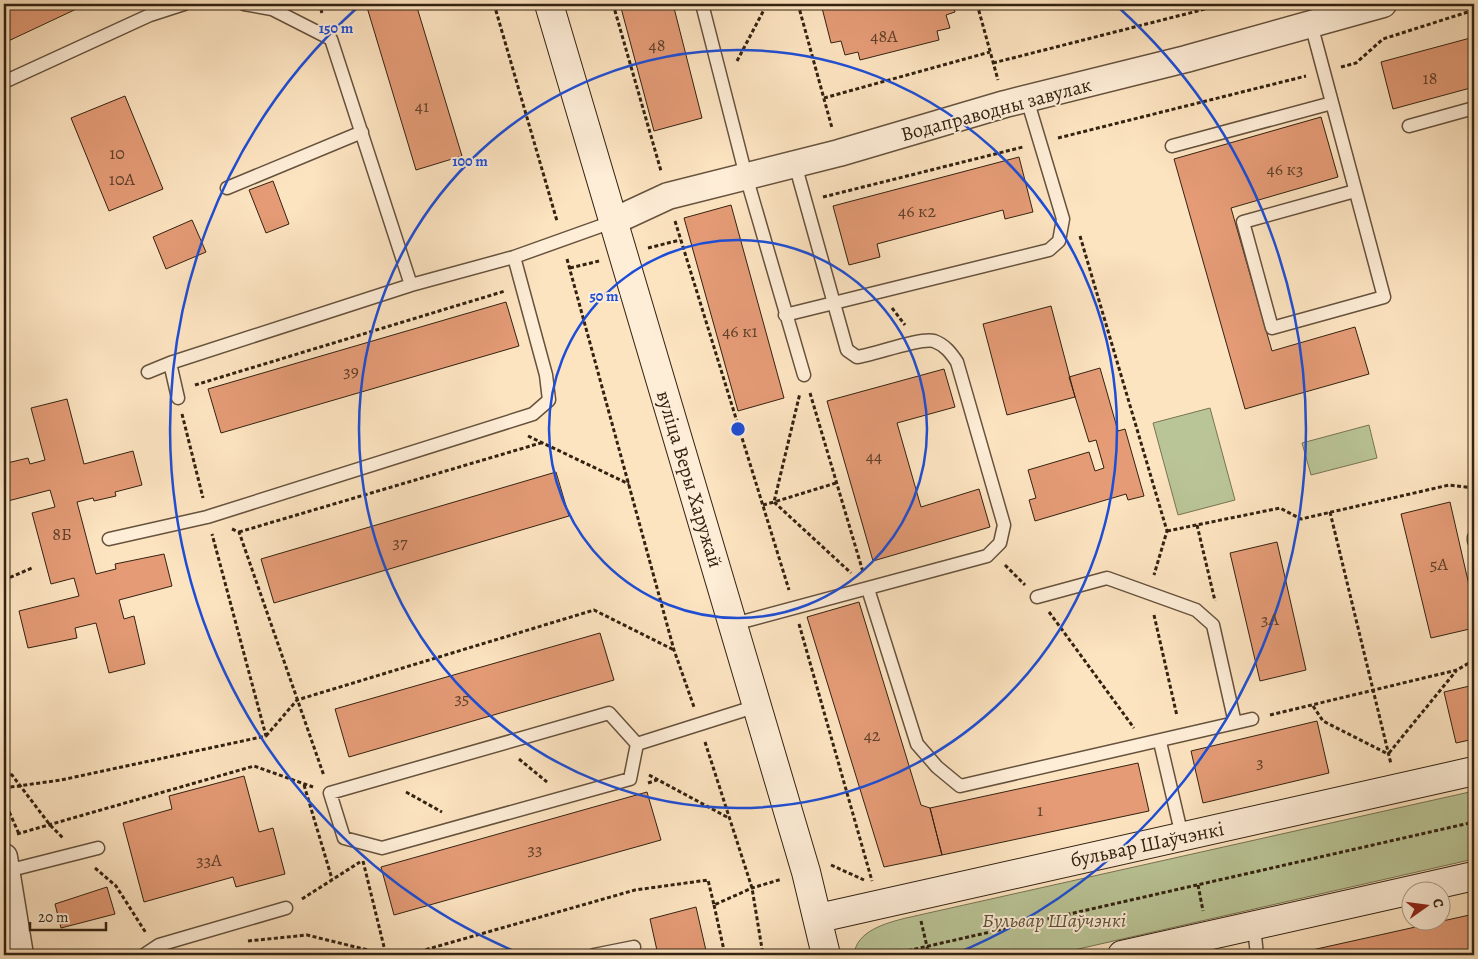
<svg xmlns="http://www.w3.org/2000/svg" width="1478" height="959" viewBox="0 0 1478 959" font-family="Alegreya,serif">
  <style>
    .green { fill: #bac597; stroke: #767454 }
    .building { fill: #e49b76; stroke: #321 }
    .lines { fill: none; stroke-linecap: round; stroke-linejoin: round }
    .lane-casing { stroke: #66523d; stroke-width: 15 }
    .street-casing { stroke: #66523d; stroke-width: 29 }
    .secondary-casing { stroke: #321; stroke-width: 30 }
    .path { stroke: #321; stroke-width: 3; stroke-dasharray: 4 2.5; stroke-linecap: butt }
    .lane { stroke: #feedd7; stroke-width: 12 }
    .street { stroke: #feedd7; stroke-width: 26 }
    .secondary { stroke: #feedd7; stroke-width: 28 }
    .ring { fill: none; stroke: #1d4ed8; stroke-width: 2.5 }
    .labels { text-anchor: middle; stroke-width: 4; stroke-linejoin: round; paint-order: stroke }
    .number-label { font-size: 18px; fill: #5f402a }
    .street-label { font-size: 20px; fill: #321; stroke: #feedd7 }
    .park-label { font-size: 20px; font-style: italic; fill: #5c5339; stroke: #feedd7 }
    .centre { fill: #1d4ed8; stroke: #feedd7; stroke-width: 2.5 }
    .ring-label { font-size: 15px; text-anchor: middle; font-weight: bold; fill: #1d4ed8; stroke: #feedd7; stroke-width: 4; stroke-linejoin: round; paint-order: stroke }
  </style>
  <rect width="100%" height="100%" fill="#fde4c1"/>
  <filter id="stains"><feTurbulence type="fractalNoise" baseFrequency=".004" numOctaves="4"/><feColorMatrix values="0 0 0 0 .2 0 0 0 0 .09 0 0 0 0 .02 0 0 0 .5 -.17"/></filter>
  <radialGradient id="worn" r=".72"><stop offset=".6" stop-color="#630" stop-opacity="0"/><stop offset="1" stop-color="#630" stop-opacity=".3"/></radialGradient>
  <path class="green" d="M1210,408L1235,500L1178,515L1153,423Z
    M1369,425L1377,458L1311,475L1302,443Z
    M1474,791V859L1052,955H854C856,931 886,923 906,918Z"/>
  <path class="building" d="M4,4H87L4,43Z
    M366,4H416L462,156L416,170Z
    M620,4H673L702,118L654,131Z
    M821,4H953L955,12L946,15L950,28L937,31L939,40L860,60L858,52L845,55L841,41L831,43Z
    M1474,37V87L1393,109L1381,62Z
    M125,96L163,189L109,211L71,118Z
    M1321,117L1338,177L1231,208L1272,351L1355,327L1369,374L1245,409L1174,159Z
    M1019,157L1033,212L1005,219L1003,210L877,244L880,257L849,265L833,206Z
    M273,181L289,224L266,233L249,190Z
    M731,205L784,398L738,411L684,218Z
    M192,220L206,252L166,269L153,237Z
    M506,302L519,346L221,433L208,389Z
    M1051,306L1075,397L1007,415L983,324Z
    M1100,368L1118,431L1125,429L1144,496L1128,500L1126,494L1035,521L1029,500L1036,498L1028,470L1089,452L1095,471L1104,468L1096,440L1089,442L1069,377Z
    M944,369L955,407L897,423L921,507L979,489L990,527L873,561L827,401Z
    M67,399L84,464L133,451L142,485L115,492L116,496L94,501L93,498L77,502L96,574L116,569L115,564L164,554L172,586L119,600L124,619L134,616L145,664L109,673L96,623L75,628L77,638L28,648L19,611L79,596L74,578L51,584L32,513L55,507L50,490L4,502V468L8,467L7,463L28,458L30,464L45,460L31,408Z
    M556,472L569,516L274,603L261,559Z
    M1450,502L1474,607V628L1431,638L1401,514Z
    M1277,542L1306,670L1260,681L1230,553Z
    M859,602L921,805L930,808L942,855L884,867L807,617Z
    M600,633L614,680L349,757L335,709Z
    M1474,685V739L1456,743L1444,692Z
    M1317,721L1329,773L1203,803L1191,751Z
    M1138,763L1149,811L942,855L930,808Z
    M244,776L259,832L273,828L285,874L236,887L233,877L144,902L123,823L172,809L169,796Z
    M647,792L661,840L394,915L381,867Z
    M107,887L115,914L61,928L55,904Z
    M696,907L707,955H658L650,919Z
    M1474,914V955H1304L1303,952Z"/>
  <g class="lines">
    <defs>
      <path id="lane" d="M244,4L272,9L331,39L411,285L514,257L612,222
        M702,4L746,176L804,375
        M1311,24L1384,297L1272,328L1243,222L1355,191
        M4,82L150,15L184,4
        M1409,126L1474,108
        M1172,146L1332,103
        M227,188L362,132
        M785,315L1049,250L1059,241L1063,219L1027,99
        M170,363L411,285
        M148,372L170,363L178,398
        M1474,537V541
        M109,539L207,517L533,414L549,400L546,375L514,257
        M868,589L917,744L937,767L960,786L1252,719
        M1037,597L1107,578L1196,610L1213,625L1235,723
        M734,624L987,556L1000,543L1004,525L957,362C951,353 945,345 934,341C920,337 874,355 857,357L847,350L795,164
        M609,713L637,744L630,779L382,848L344,838L330,793Z
        M1160,742L1182,836
        M637,744L757,706
        M7,871L98,848
        M1254,927L1257,955
        M144,955L159,945L286,908
        M594,955L634,947"/>
      <path id="street" d="M612,222L668,196L839,153L1005,104L1186,59L1383,4
        M4,857L20,955"/>
      <path id="secondary" d="M549,4L806,872L826,955
        M819,918L1474,771
        M1122,955L1474,876"/>
    </defs>
    <use href="#lane" class="lane-casing"/>
    <use href="#street" class="street-casing"/>
    <use href="#secondary" class="secondary-casing"/>
    <path class="path" d="M319,4L322,13
      M494,4L557,221
      M613,4L661,171
      M798,4L832,128
      M977,4L998,80
      M1473,4L1474,5
      M737,61L767,4
      M993,63L1225,4
      M1341,67L1356,63L1383,39L1474,10
      M824,98L990,52
      M1058,138L1306,76
      M823,197L1023,147
      M675,221L789,590
      M1080,236L1167,531L1154,575
      M648,248L680,240
      M567,259L674,650L694,707
      M570,268L599,261
      M892,308L905,325
      M195,385L505,291
      M810,393L863,572
      M182,414L203,498
      M528,436L629,484
      M836,483L774,502L851,573
      M763,505L774,502L800,393
      M1330,512L1391,764
      M1197,525L1215,601
      M232,529L239,532L324,776
      M1167,531L1280,508L1301,519L1449,485L1474,488
      M239,532L544,442
      M1005,565L1025,585
      M4,580L32,568
      M1049,612L1134,728
      M1154,615L1177,716
      M799,624L872,881
      M1313,706L1323,721L1388,754
      M1270,715L1457,670L1474,660
      M266,736L297,700L594,610L674,650
      M705,742L752,888L763,955
      M1389,753L1456,671
      M519,759L547,782
      M4,773L12,775L50,825L63,838
      M649,775L727,817
      M648,783L657,780
      M304,785L332,879
      M4,788L61,780L266,736L212,534
      M406,792L442,812
      M4,800L19,834
      M17,834L254,766L313,787
      M363,861L386,955
      M831,865L864,880
      M95,868L116,886L146,933
      M1198,885L1203,911
      M302,899L360,862
      M714,905L725,955
      M921,921L929,955
      M248,941L307,935L388,955
      M407,955L635,890L708,880L714,905L752,888L782,879
      M889,955L1474,822"/>
    <use href="#lane" class="lane"/>
    <use href="#street" class="street"/>
    <use href="#secondary" class="secondary"/>
  </g>
  <g class="ring">
    <circle cx="738" cy="429" r="189"/>
    <circle cx="738" cy="429" r="379"/>
    <path d="M521 954A568 568 0 0 1 358 7M1118 7A568 568 0 0 1 955 954"/>
  </g>
  <g class="labels">
    <g class="number-label">
      <text x="884" y="42">48А</text>
      <text x="657" y="51">48</text>
      <text x="1430" y="84">18</text>
      <text x="422" y="112">41</text>
      <text x="117" y="159">10</text>
      <text x="1285" y="175">46 к3</text>
      <text x="122" y="185">10А</text>
      <text x="917" y="217">46 к2</text>
      <text x="740" y="337">46 к1</text>
      <text x="351" y="377">39</text>
      <text x="874" y="462">44</text>
      <text x="62" y="540">8Б</text>
      <text x="400" y="548">37</text>
      <text x="1439" y="570">5А</text>
      <text x="1270" y="625">3А</text>
      <text x="462" y="704">35</text>
      <text x="872" y="741">42</text>
      <text x="1260" y="768">3</text>
      <text x="1040" y="816">1</text>
      <text x="535" y="855">33</text>
      <text x="209" y="866">33А</text>
    </g>
    <g class="street-label">
      <text transform="translate(996 109) rotate(-15)" y="7">Водаправодны завулак</text>
      <text transform="translate(690 479) rotate(73)" y="7">вуліца Веры Харужай</text>
      <text transform="translate(1147 844) rotate(-12)" y="7">бульвар Шаўчэнкі</text>
    </g>
    <g class="park-label">
      <text x="1054" y="927">Бульвар Шаўчэнкі</text>
    </g>
  </g>
  <circle cx="738" cy="429" r="8" class="centre"/>
  <g class="ring-label">
    <text x="336" y="33">150 m</text>
    <text x="470" y="166">100 m</text>
    <text x="604" y="301">50 m</text>
  </g>
  <rect width="1478" height="959" fill="none" stroke="#fde4c1" stroke-width="20"/>
  <rect x="5" y="5" width="1468" height="949" fill="none" stroke="#321" stroke-width="2.5"/>
  <rect x="10" y="10" width="1458" height="939" fill="none" stroke="#321"/>
  <g transform="translate(1426 906) rotate(76)"><circle r="24" fill="#feedd7" stroke="#ad9c88"/>
  <path d="M0-4L9 19L0 12L-9 19Z" fill="#8f2418"/>
  <text y="-8" font-size="14" font-weight="bold" text-anchor="middle" fill="#332211">С</text>
  </g>
  <path d="M30 922v8h76v-8" fill="none" stroke="#332211" stroke-width="2.5"/>
  <text x="38" y="922" font-size="15" fill="#332211" stroke="#feedd7" stroke-width="4" paint-order="stroke">20 m</text>
  <rect width="100%" height="100%" filter="url(#stains)"/>
  <rect width="100%" height="100%" fill="url(#worn)"/>
</svg>
